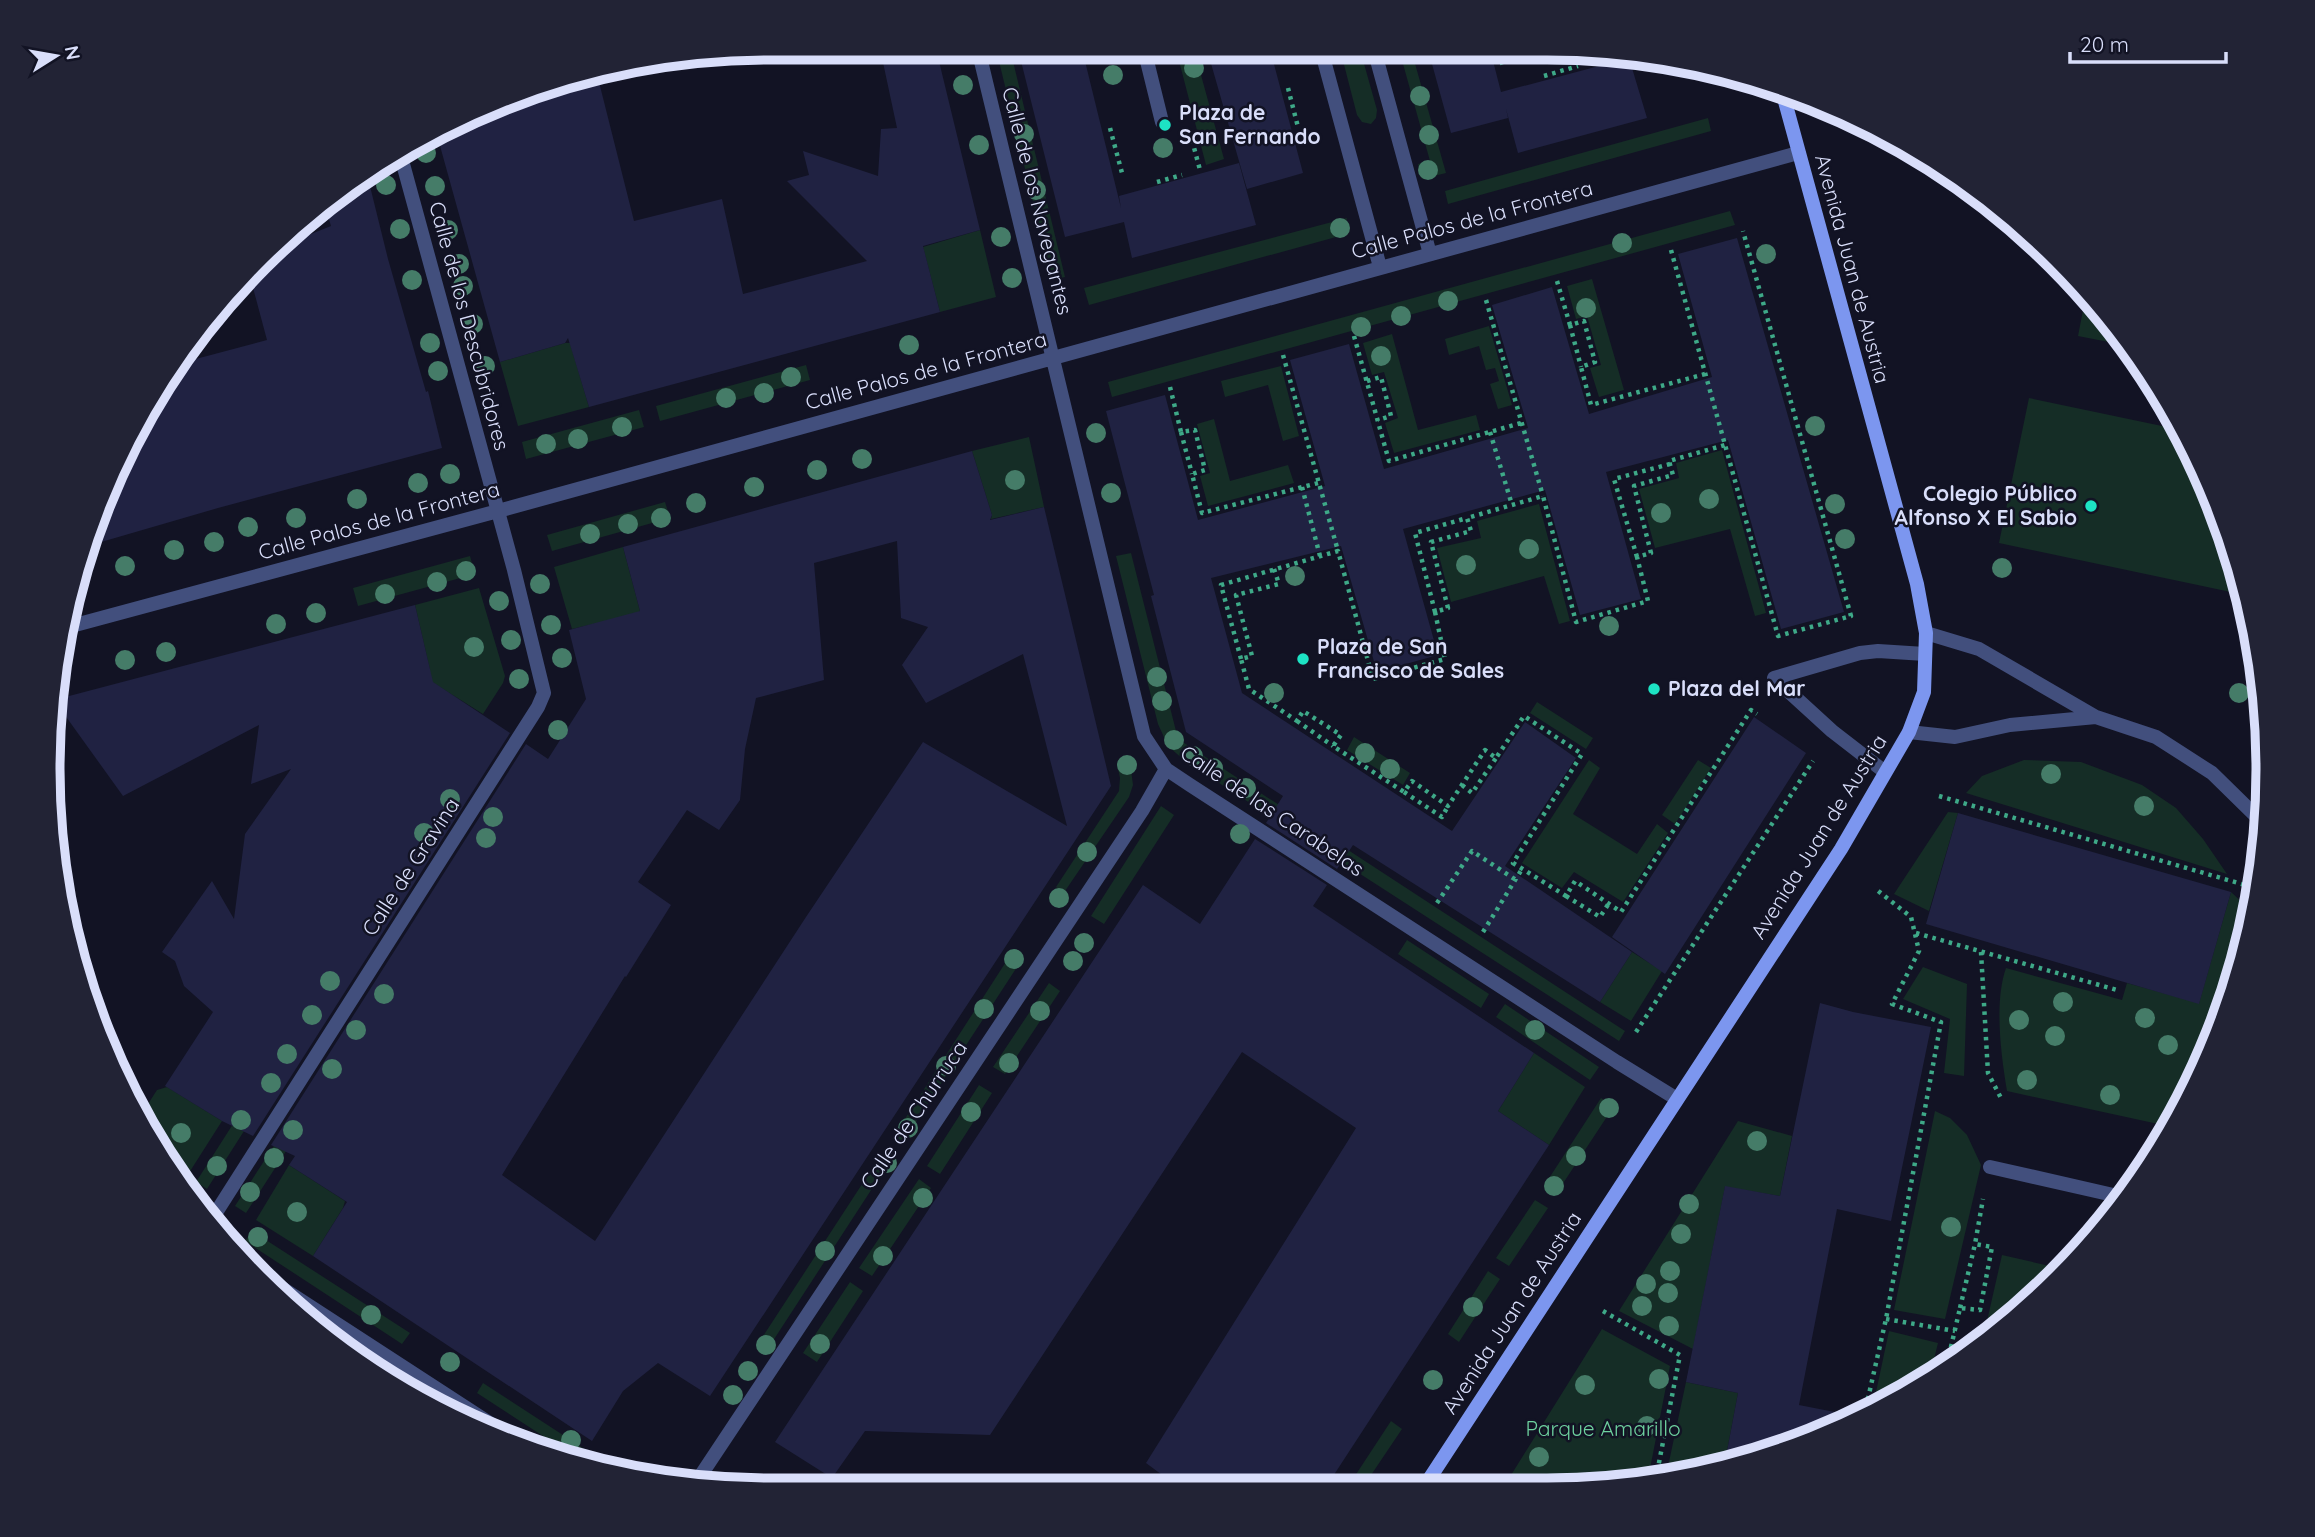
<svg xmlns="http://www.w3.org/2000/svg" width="2315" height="1537" viewBox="0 0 2315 1537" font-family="Quicksand,sans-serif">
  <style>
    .green { fill: #152d26 }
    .building { fill: #202242; fill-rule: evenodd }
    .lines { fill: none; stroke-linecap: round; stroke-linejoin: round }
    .path { stroke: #3ea988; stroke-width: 4.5; stroke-dasharray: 3.5 5; stroke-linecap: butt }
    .minor { stroke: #424f7d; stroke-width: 14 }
    .secondary { stroke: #7c96ef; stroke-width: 14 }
    .tree { fill: #457c68 }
    .poi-dot { fill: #1de3c4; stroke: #121324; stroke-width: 2.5 }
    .labels { text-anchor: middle; stroke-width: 5; stroke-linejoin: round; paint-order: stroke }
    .poi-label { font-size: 21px; font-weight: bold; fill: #d9defa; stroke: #121324; text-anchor: start }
    .street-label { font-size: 21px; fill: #d9defa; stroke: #121324 }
    .park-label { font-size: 21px; fill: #6ed29f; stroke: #121324 }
    .rim { fill: none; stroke: #d9defa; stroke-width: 9 }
  </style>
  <rect width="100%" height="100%" fill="#121324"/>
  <path class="green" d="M997,53H1011L1065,277L1052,280Z
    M1177,53H1195L1224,159L1206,165Z
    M1341,53H1361L1377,110L1376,118L1371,124L1362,122L1357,115Z
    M1400,53H1412L1446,173L1422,179L1418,164L1430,161Z
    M1708,118L1711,131L1448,204L1445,191Z
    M1730,211L1735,225L1112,397L1108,382Z
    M1347,218L1344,231L1336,237L1089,305L1084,288Z
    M980,230L996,297L940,312L923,247Z
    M1592,279L1624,390L1599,397L1590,368L1601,365L1587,316L1576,319L1567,286Z
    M2086,295L2119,330L2129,346L2078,336Z
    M1489,326L1512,405L1498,409L1490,384L1499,381L1495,368L1486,370L1479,346L1449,355L1445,339Z
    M1392,334L1418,430L1476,415L1480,430L1394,453L1385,423L1398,418L1384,372L1372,375L1363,343Z
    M565,343H570L589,407L518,426L500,362Z
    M806,365L810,380L660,421L656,406Z
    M1281,366L1299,436L1283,441L1268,385L1225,397L1221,381Z
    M2029,398L2181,430L2194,450L2243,582L2245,595L1999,543Z
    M639,410L644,427L526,459L522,442Z
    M1214,419L1230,481L1288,465L1294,483L1208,506L1200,476L1210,473L1197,424Z
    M1029,437L1044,507L991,519L992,515L972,451Z
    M1722,450L1766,613L1755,616L1730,529L1655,548L1639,489L1679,478L1676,463Z
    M665,502L670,518L552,551L547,535Z
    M1539,504L1570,621L1559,624L1544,576L1451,602L1437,548L1481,538L1477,521Z
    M623,547L640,611L636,614L572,629L554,567Z
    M1131,553L1178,739L1625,1031L1619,1041L1185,761L1168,746L1158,724L1116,556Z
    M470,556L475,574L358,606L353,588Z
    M479,588L505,676L503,683L483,714L427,679L430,670L415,605Z
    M1537,702L1593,738L1586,749L1530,713Z
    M1354,737L1410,773L1403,785L1347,750Z
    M1589,760L1600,768L1573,814L1637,854L1657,824L1668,833L1623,902L1574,872L1562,888L1522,863Z
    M1698,760L1711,768L1675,824L1662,815Z
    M2024,760L2081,762L2142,785L2176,808L2203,839L2227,874L1966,793L1982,776Z
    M1130,762L1133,785L1129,797L1063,894L1056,887L1119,791L1120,778L1117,764Z
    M1161,806L1174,815L1104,924L1091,916Z
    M1948,812L1958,813L1929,911L1894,894Z
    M2231,892L2247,907L2249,916L2229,1001L2172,1127L2007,1091C2001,1055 1994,1002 2006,968L2122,1000L2127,983L2199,1003Z
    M1407,940L1489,994L1481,1008L1398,954Z
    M1632,952L1662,971L1631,1021L1600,1002Z
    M1011,954L1021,961L901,1145L892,1139Z
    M1923,967L1967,984L1964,1076L1944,1073L1950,1019L1903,999Z
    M1049,983L1060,991L1005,1074L993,1067Z
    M1505,1004L1599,1067L1590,1080L1496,1017Z
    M281,1049L292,1056L207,1189L196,1182Z
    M1534,1053L1585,1087L1549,1145L1498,1111Z
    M979,1085L992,1093L940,1174L927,1166Z
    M167,1087L222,1121L187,1176C165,1162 150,1143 139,1118L157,1090Z
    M1601,1098L1614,1106L1556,1194L1544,1186Z
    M299,1107L310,1114L246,1213L235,1206Z
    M1935,1111L1950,1118L1967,1135L1981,1165L1945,1319L1894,1310Z
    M1738,1121L1792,1136L1780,1196L1725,1187L1693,1349L1619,1311Z
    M881,1155L890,1161L767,1350L758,1344Z
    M289,1165L345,1201L343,1208L313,1256L256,1220Z
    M919,1179L931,1188L872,1276L859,1268Z
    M1535,1200L1548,1208L1509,1266L1496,1258Z
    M252,1231L410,1333L402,1344L245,1241Z
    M2002,1255L2063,1269L1982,1343Z
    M1488,1271L1500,1279L1459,1342L1448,1334Z
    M850,1282L863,1291L817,1362L803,1353Z
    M1602,1329L1670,1366L1648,1479L1593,1488H1503Z
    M1889,1331L1938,1343L1930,1375L1872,1411Z
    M1686,1382L1738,1393L1724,1467L1666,1476Z
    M483,1383L586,1450L580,1460L477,1393Z
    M1391,1421L1402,1429L1363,1487L1349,1485Z"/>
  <path class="building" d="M881,53H937L980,230L923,246L940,312L589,407L568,338L565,343L500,362L437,135L537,85L579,76L599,82L634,221L722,199L743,294L867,261L787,181L809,175L803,151L878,176L881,129L897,128Z
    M1019,53H1083L1121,208L1119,196L1239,163L1256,225L1132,258L1124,222L1065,237Z
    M1208,53H1271L1303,173L1247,189Z
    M1429,53H1491L1501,92L1629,58L1647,118L1518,153L1506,109L1508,118L1451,133Z
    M366,170L388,259L426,392L428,391L442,448L218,508L84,547L102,493L177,364L267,340L249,273L257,264L284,252L281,246L331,226L324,203Z
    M1737,238L1844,612L1781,629L1728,440L1606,472L1641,599L1580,615L1545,490L1403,529L1438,655L1377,672L1341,546L1211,578L1242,693L1452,831L1525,722L1576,758L1505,866L1632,952L1600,1002L1353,845L1337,869L1266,823L1283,796L1186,732L1151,596L1154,595L1106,411L1165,395L1198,520L1325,486L1290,360L1349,344L1384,469L1528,428L1492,305L1552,287L1589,414L1712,377L1678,254Z
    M972,451L992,515L990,520L1044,507L1111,786L710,1396L658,1363L623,1391L592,1441L313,1256L347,1202L289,1165L295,1156L271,1145L526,744L548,759L586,699L569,630L640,611L623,547ZM897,541L901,618L928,627L902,665L926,703L1023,654L1067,826L923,742L806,917L595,1241L502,1175L625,976L626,977L671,905L638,882L687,810L719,830L740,800L745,749L756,698L824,680L814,563Z
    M415,605L433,682L510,733L253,1136L222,1121L165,1086L213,1012L184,986L175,961L162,952L212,881L234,919L245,834L291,769L251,784L259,725L123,796L54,700Z
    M1754,717L1806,753L1665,974L1612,937Z
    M1958,813L2231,892L2199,1004L1926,924Z
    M1255,839L1327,885L1313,906L1534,1053L1498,1111L1549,1145L1326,1487L1177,1486L1146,1463L1356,1128L1242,1052L990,1435L865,1431L832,1478L775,1442L1143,885L1200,924Z
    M1820,1003L1853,1012L1931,1027L1891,1221L1837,1209L1799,1405L1860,1417L1733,1465L1724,1467L1738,1393L1686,1382L1725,1186L1780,1196Z"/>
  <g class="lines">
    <path class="path" d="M1499,53L1503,66
      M1544,76L1578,66
      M1288,88L1298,127
      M1110,128L1122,173
      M1192,140L1200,170
      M1157,182L1182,175
      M1671,250L1778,636L1851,616L1743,231
      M1557,281L1570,325L1584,321L1595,362L1581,367L1591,405L1705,374
      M1486,300L1543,496
      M1570,325L1581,367
      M1354,336L1389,461L1521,423
      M1283,355L1338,551
      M1367,381L1381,377L1391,416L1378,420
      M1170,387L1181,432L1195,430L1205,470L1192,474L1202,513L1318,483
      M1181,432L1192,474
      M1490,432L1512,505
      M1302,487L1320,556
      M1637,557L1614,479L1670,464
      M1274,569L1279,584L1236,595L1252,656L1241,659L1249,689L1297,721L1303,711L1341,735L1333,746L1404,792L1412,781L1448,806L1485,750L1496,758L1524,716L1582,754L1513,863L1566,896L1575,881L1621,912L1751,710L1757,714
      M1435,612L1415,533L1467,518
      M1241,659L1221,585L1338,551L1373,679L1445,659L1435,612L1448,608L1431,542L1471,531L1467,518L1543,496L1576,622L1648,601L1637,557L1651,553L1634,486L1673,475L1669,461L1725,445
      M1297,721L1333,746
      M1462,785L1472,793L1496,758
      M1404,792L1442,817L1448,806
      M1939,796L2245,885
      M1566,896L1600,917L1609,903
      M1437,903L1472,851L1516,880
      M1483,932L1522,869
      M1916,933L2117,990
      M1981,952L1988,1073L2002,1100
      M1636,1032L1813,761
      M1960,1308L1975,1244
      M1603,1311L1680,1355L1656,1478
      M1886,1319L1955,1331
      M1947,1364L1960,1308L1980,1310L1992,1247L1975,1244L1983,1199
      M1864,1416L1886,1319L1941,1022L1892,1004L1919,951L1911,917L1877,890"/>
    <path class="minor" d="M979,53L1144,736L1166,769L1190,785L1617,1062L1677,1099
      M1145,53L1162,122
      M1322,53L1380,267
      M1375,53L1430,254
      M64,628L498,511L1798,153
      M1926,633L1979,649L2096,717L2156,737L2212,773L2263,823
      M1774,678L1860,653L1878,651L1925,654
      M1774,678L1832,731L1885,772
      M1909,732L1955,737L2010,725L2096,717
      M1990,1167L2122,1197
      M210,1222L538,707L544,693L514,570L400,153
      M248,1266L517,1441
      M695,1484L1142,811L1166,769"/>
    <path class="secondary" d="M1424,1487L1841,849L1909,732L1924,692L1926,633L1917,584L1781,87"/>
  </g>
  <g class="tree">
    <circle cx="1194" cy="68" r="10"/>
    <circle cx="1113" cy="75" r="10"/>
    <circle cx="963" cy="85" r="10"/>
    <circle cx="1420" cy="96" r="10"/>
    <circle cx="1024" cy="134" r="10"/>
    <circle cx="1429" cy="135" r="10"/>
    <circle cx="979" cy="145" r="10"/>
    <circle cx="1163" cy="148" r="10"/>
    <circle cx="426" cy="153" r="10"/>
    <circle cx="1428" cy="170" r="10"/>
    <circle cx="386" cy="185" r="10"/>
    <circle cx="435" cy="186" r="10"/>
    <circle cx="1036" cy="190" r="10"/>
    <circle cx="1340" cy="228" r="10"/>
    <circle cx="400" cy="229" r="10"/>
    <circle cx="448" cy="230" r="10"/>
    <circle cx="1001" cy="237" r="10"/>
    <circle cx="1622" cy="243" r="10"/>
    <circle cx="1766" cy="254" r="10"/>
    <circle cx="459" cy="264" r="10"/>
    <circle cx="1012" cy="278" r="10"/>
    <circle cx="412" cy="280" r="10"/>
    <circle cx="463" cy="286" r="10"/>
    <circle cx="1448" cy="301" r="10"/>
    <circle cx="1586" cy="308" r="10"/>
    <circle cx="1401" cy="316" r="10"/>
    <circle cx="473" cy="324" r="10"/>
    <circle cx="1361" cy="327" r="10"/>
    <circle cx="430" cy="343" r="10"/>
    <circle cx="909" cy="345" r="10"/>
    <circle cx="1381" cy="356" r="10"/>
    <circle cx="485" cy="366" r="10"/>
    <circle cx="438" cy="371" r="10"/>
    <circle cx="791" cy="377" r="10"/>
    <circle cx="764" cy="393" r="10"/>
    <circle cx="726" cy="398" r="10"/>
    <circle cx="1815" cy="426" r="10"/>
    <circle cx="622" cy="427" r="10"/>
    <circle cx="1096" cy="433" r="10"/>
    <circle cx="578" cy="439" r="10"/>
    <circle cx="546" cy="444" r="10"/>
    <circle cx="862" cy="459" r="10"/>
    <circle cx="817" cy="470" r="10"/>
    <circle cx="450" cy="474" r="10"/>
    <circle cx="1015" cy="480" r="10"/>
    <circle cx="418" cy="483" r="10"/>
    <circle cx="754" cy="487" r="10"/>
    <circle cx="1111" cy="493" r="10"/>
    <circle cx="357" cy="499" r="10"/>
    <circle cx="1709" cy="499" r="10"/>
    <circle cx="696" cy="503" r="10"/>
    <circle cx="1835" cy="504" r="10"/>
    <circle cx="1661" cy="513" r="10"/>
    <circle cx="296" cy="518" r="10"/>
    <circle cx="661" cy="518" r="10"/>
    <circle cx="628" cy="524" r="10"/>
    <circle cx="248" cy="527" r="10"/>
    <circle cx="590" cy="534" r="10"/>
    <circle cx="1845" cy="539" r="10"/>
    <circle cx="214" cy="542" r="10"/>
    <circle cx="1529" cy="549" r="10"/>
    <circle cx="174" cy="550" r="10"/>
    <circle cx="1466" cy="565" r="10"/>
    <circle cx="125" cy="566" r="10"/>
    <circle cx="2002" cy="568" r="10"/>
    <circle cx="466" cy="571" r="10"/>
    <circle cx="1295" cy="576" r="10"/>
    <circle cx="437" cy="582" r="10"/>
    <circle cx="540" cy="584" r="10"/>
    <circle cx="385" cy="594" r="10"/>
    <circle cx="499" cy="601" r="10"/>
    <circle cx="316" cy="613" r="10"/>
    <circle cx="276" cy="624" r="10"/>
    <circle cx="551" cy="625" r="10"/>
    <circle cx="1609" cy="626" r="10"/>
    <circle cx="511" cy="640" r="10"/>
    <circle cx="474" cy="647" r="10"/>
    <circle cx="166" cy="652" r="10"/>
    <circle cx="562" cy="658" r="10"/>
    <circle cx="125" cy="660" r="10"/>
    <circle cx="1157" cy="677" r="10"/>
    <circle cx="519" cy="679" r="10"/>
    <circle cx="1274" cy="693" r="10"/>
    <circle cx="2239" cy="693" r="10"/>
    <circle cx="1162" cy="701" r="10"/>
    <circle cx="558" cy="730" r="10"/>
    <circle cx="1174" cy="740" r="10"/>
    <circle cx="1365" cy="753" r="10"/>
    <circle cx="1193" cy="756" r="10"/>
    <circle cx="1127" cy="765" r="10"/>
    <circle cx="1213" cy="768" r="10"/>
    <circle cx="1390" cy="769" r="10"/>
    <circle cx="2051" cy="774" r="10"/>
    <circle cx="1246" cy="788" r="10"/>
    <circle cx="450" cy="799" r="10"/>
    <circle cx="2144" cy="806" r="10"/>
    <circle cx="493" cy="817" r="10"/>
    <circle cx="424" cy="833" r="10"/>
    <circle cx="1240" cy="834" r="10"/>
    <circle cx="486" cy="838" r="10"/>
    <circle cx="1087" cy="852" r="10"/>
    <circle cx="1059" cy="898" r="10"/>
    <circle cx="1084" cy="943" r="10"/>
    <circle cx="1014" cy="959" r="10"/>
    <circle cx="1073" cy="961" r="10"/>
    <circle cx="330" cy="981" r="10"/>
    <circle cx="384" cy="994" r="10"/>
    <circle cx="2063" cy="1002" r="10"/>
    <circle cx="984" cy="1009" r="10"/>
    <circle cx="1040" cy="1011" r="10"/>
    <circle cx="312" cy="1015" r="10"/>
    <circle cx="2145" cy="1018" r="10"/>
    <circle cx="2019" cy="1020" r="10"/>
    <circle cx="356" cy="1030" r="10"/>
    <circle cx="1535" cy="1030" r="10"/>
    <circle cx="2055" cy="1036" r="10"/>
    <circle cx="2168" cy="1045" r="10"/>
    <circle cx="287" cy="1054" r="10"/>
    <circle cx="1009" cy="1063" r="10"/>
    <circle cx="946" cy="1066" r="10"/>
    <circle cx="332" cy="1069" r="10"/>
    <circle cx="2027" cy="1080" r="10"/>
    <circle cx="271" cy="1083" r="10"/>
    <circle cx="2110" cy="1095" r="10"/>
    <circle cx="1609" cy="1108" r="10"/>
    <circle cx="971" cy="1112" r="10"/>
    <circle cx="241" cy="1120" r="10"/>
    <circle cx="908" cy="1128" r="10"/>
    <circle cx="293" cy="1130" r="10"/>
    <circle cx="181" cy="1133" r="10"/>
    <circle cx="1757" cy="1141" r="10"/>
    <circle cx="1576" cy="1156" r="10"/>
    <circle cx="274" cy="1158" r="10"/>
    <circle cx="887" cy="1163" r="10"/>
    <circle cx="217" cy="1166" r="10"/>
    <circle cx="1554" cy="1186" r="10"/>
    <circle cx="250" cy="1192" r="10"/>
    <circle cx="923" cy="1198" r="10"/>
    <circle cx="1689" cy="1204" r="10"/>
    <circle cx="297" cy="1212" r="10"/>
    <circle cx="1951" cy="1227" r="10"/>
    <circle cx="1681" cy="1234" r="10"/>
    <circle cx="258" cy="1237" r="10"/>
    <circle cx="825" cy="1251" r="10"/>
    <circle cx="883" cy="1256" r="10"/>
    <circle cx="1670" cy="1271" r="10"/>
    <circle cx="1646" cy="1284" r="10"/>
    <circle cx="1668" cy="1293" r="10"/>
    <circle cx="1642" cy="1306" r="10"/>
    <circle cx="1473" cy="1307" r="10"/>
    <circle cx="371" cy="1315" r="10"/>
    <circle cx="1669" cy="1326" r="10"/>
    <circle cx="820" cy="1344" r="10"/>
    <circle cx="766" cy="1345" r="10"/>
    <circle cx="450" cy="1362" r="10"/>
    <circle cx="748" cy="1371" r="10"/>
    <circle cx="1659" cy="1379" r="10"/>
    <circle cx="1433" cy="1380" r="10"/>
    <circle cx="1585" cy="1385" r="10"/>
    <circle cx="733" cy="1395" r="10"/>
    <circle cx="1647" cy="1426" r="10"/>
    <circle cx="571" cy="1440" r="10"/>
    <circle cx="1539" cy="1457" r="10"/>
  </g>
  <g class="poi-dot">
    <circle cx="1165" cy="125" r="7"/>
    <circle cx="2091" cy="506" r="7"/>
    <circle cx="1303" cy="659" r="7"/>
    <circle cx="1654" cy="689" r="7"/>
  </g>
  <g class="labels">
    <g class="poi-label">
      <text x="1179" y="120">Plaza de<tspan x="1179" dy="24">San Fernando</tspan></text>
      <text x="2077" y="501" text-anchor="end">Colegio Público<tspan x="2077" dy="24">Alfonso X El Sabio</tspan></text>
      <text x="1317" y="654">Plaza de San<tspan x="1317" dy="24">Francisco de Sales</tspan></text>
      <text x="1668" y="696">Plaza del Mar</text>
    </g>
    <g class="street-label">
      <text transform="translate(1037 201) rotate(76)" y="7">Calle de los Navegantes</text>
      <text transform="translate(1472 220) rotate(-15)" y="7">Calle Palos de la Frontera</text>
      <text transform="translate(1852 269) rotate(75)" y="7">Avenida Juan de Austria</text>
      <text transform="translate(469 326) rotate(75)" y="7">Calle de los Descubridores</text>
      <text transform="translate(926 371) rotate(-15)" y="7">Calle Palos de la Frontera</text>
      <text transform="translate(379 521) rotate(-15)" y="7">Calle Palos de la Frontera</text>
      <text transform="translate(1272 811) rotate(34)" y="7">Calle de las Carabelas</text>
      <text transform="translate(1819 837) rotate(-58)" y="7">Avenida Juan de Austria</text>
      <text transform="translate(411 867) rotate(-57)" y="7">Calle de Gravina</text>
      <text transform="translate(914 1115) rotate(-56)" y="7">Calle de Churruca</text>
      <text transform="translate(1512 1313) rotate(-57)" y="7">Avenida Juan de Austria</text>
    </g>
    <g class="park-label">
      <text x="1603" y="1436">Parque Amarillo</text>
    </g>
  </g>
  <path d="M0 0H2315V1537H0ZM769 60H1547A709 709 0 0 1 2256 769V769A709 709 0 0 1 1547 1478H769A709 709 0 0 1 60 769V769A709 709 0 0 1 769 60Z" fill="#222335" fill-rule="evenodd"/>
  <path class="rim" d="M769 60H1547A709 709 0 0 1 2256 769V769A709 709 0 0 1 1547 1478H769A709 709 0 0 1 60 769V769A709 709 0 0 1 769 60Z"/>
  <g transform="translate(56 56) rotate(79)" stroke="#121324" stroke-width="5" paint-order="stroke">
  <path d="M0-5L12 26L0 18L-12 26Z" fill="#d9defa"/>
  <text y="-10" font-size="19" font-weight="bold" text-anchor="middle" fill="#d9defa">N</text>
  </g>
  <path d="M2070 52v10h156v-10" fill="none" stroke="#d9defa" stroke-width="3.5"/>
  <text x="2080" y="52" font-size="21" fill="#d9defa" stroke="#121324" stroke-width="5" paint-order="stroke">20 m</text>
</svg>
